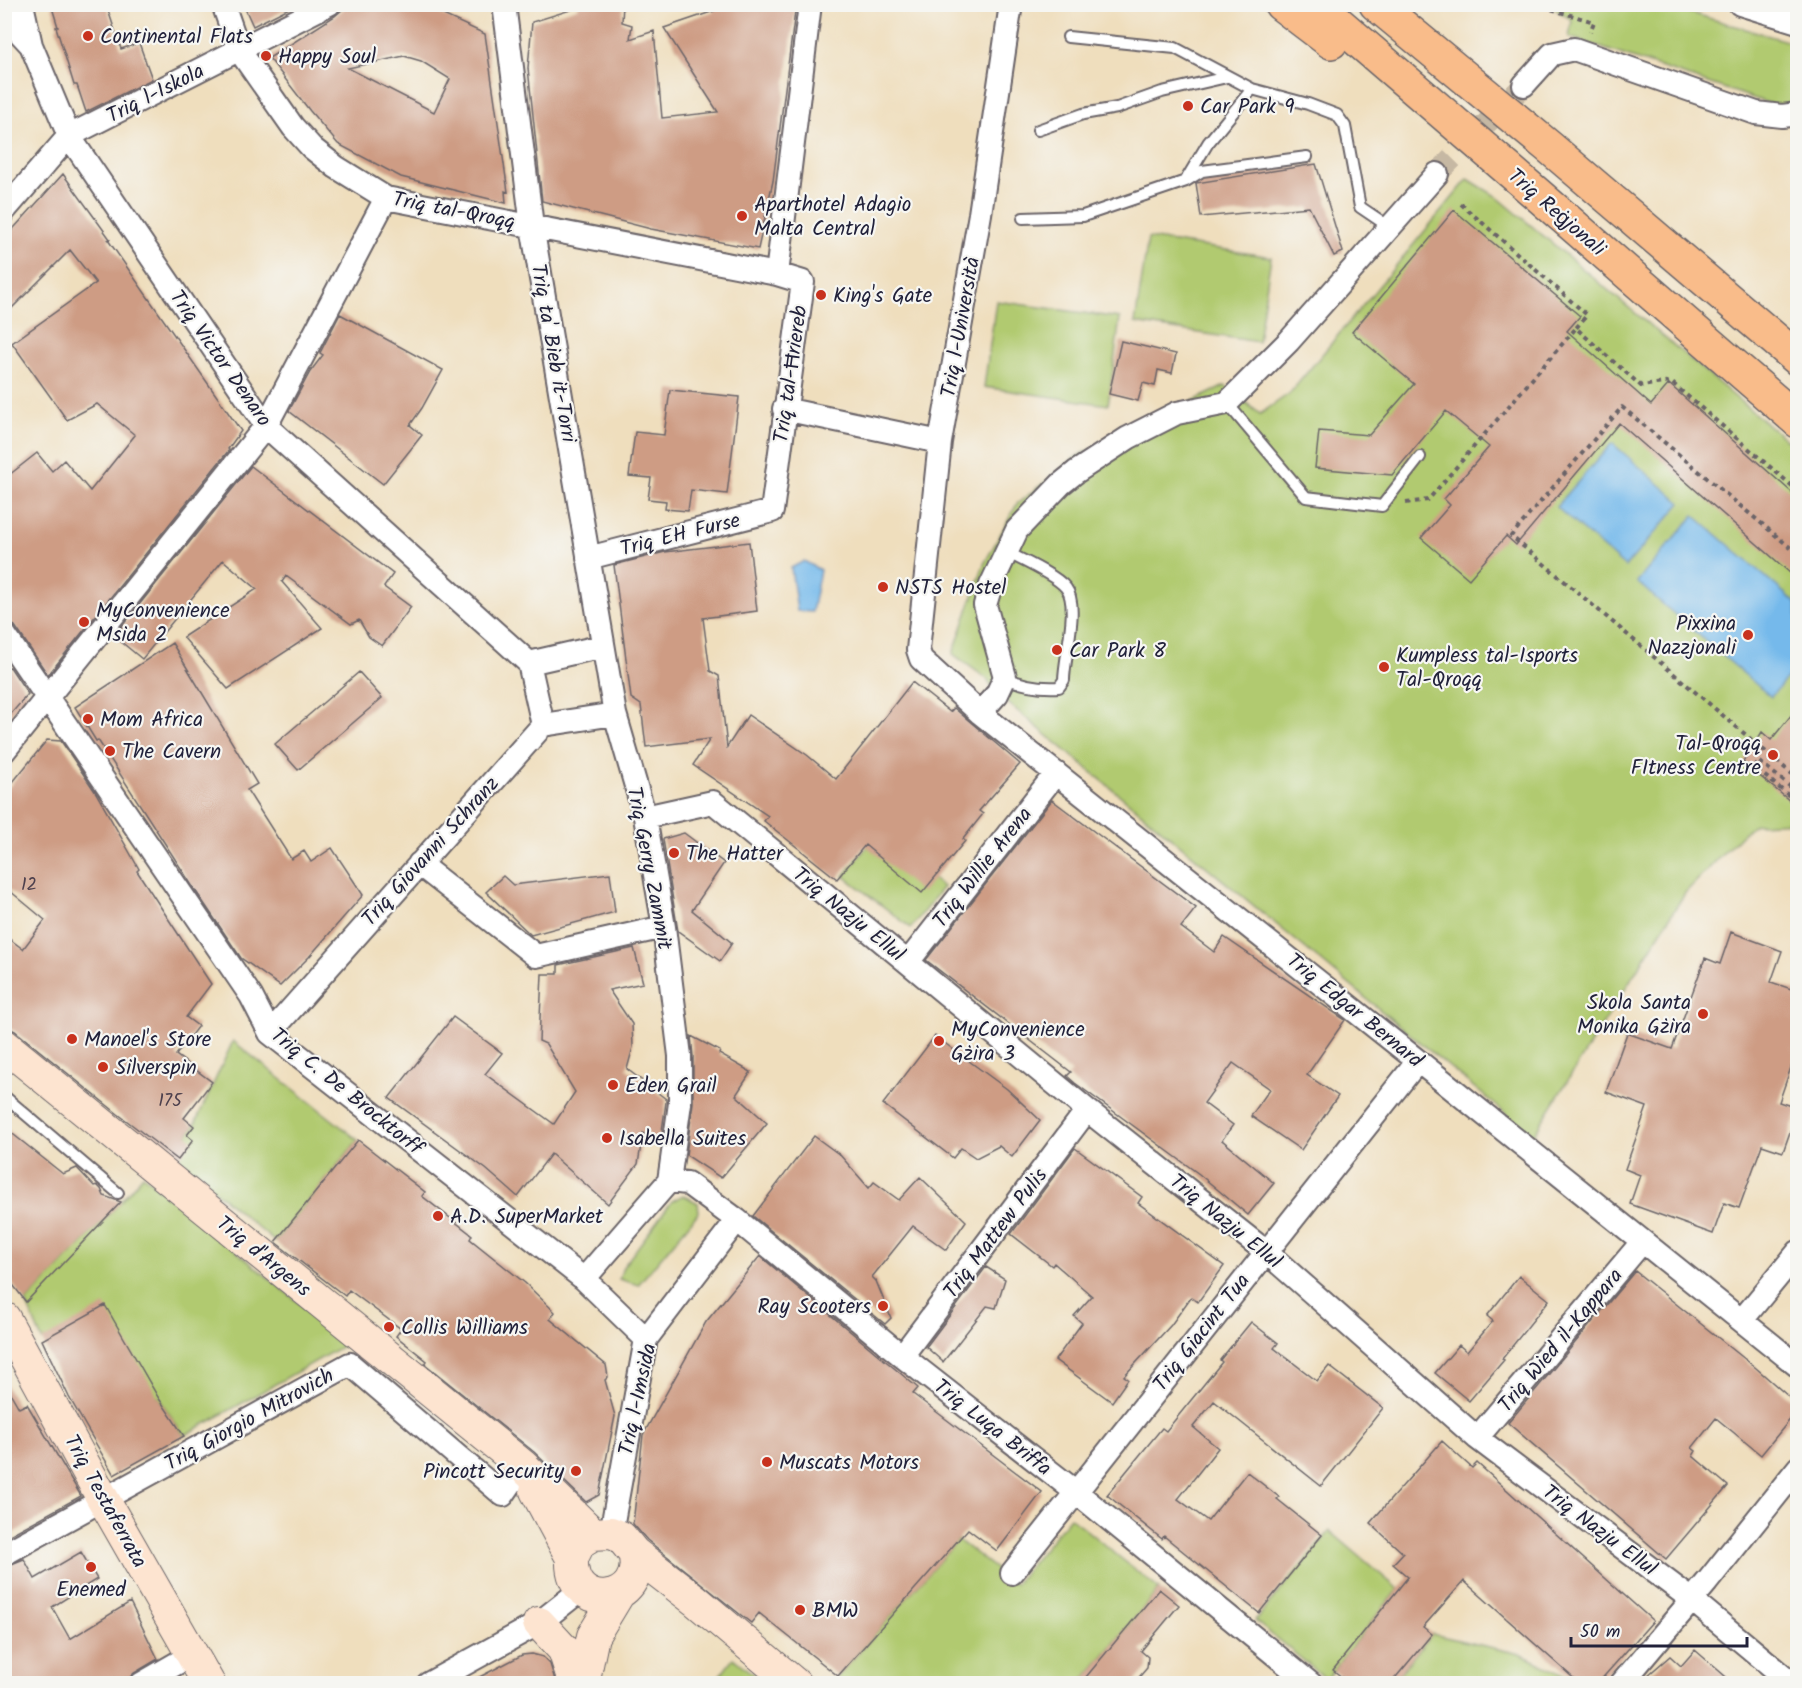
<svg xmlns="http://www.w3.org/2000/svg" width="1802" height="1688" viewBox="0 0 1802 1688" font-family="Kalam,sans-serif">
  <style>
    .green { fill: #b1ca70; stroke: #6a7656; stroke-width: 1.5 }
    .water { fill: #74b9eb; stroke: #4b6e93; stroke-width: 1.5 }
    .building { fill: #ce9c84; fill-rule: evenodd }
    .lines { fill: none; stroke-linecap: round; stroke-linejoin: round }
    .street-tunnel { stroke: #c6b8a3; stroke-width: 22; stroke-dasharray: 22 11; stroke-linecap: butt }
    .lane-casing { stroke: #6a6468; stroke-width: 14 }
    .street-casing { stroke: #6a6468; stroke-width: 26 }
    .secondary-casing { stroke: #6a6468; stroke-width: 34 }
    .highway-casing { stroke: #6a6468; stroke-width: 36 }
    .path { stroke: #6a6468; stroke-width: 4; stroke-dasharray: 4.5 4.5; stroke-linecap: butt }
    .lane { stroke: #fff; stroke-width: 10 }
    .street { stroke: #fff; stroke-width: 22 }
    .secondary { stroke: #fde4d0; stroke-width: 32 }
    .highway { stroke: #f9bc8a; stroke-width: 33 }
    .poi-dot { fill: #c8321e; stroke: #f6f6f2; stroke-width: 2 }
    .labels { text-anchor: middle; stroke-width: 4.5; stroke-linejoin: round; paint-order: stroke }
    .number-label { font-size: 18px; fill: #4d404d }
    .poi-label { font-size: 21px; fill: #22223b; stroke: #f6f6f2; text-anchor: start }
    .street-label { font-size: 21px; fill: #22223b; stroke: #f6f6f2 }
  </style>
  <rect width="100%" height="100%" fill="#f6f6f2"/>
  <filter id="ink" filterUnits="userSpaceOnUse"><feTurbulence type="fractalNoise" baseFrequency=".0167" numOctaves="2"/><feDisplacementMap in="SourceGraphic" scale="12" xChannelSelector="R" yChannelSelector="G"/><feConvolveMatrix kernelMatrix="1 2 1 2 8 2 1 2 1" color-interpolation-filters="sRGB"/></filter>
  <filter id="wash" filterUnits="userSpaceOnUse"><feTurbulence type="fractalNoise" baseFrequency=".008" numOctaves="4" result="noise"/><feDisplacementMap in="SourceGraphic" scale="24" xChannelSelector="R" yChannelSelector="G"/><feGaussianBlur stdDeviation="1.35" result="paint"/><feColorMatrix in="noise" values="0 0 0 0 0 0 0 0 0 0 0 0 0 0 0 0 0 1.4 0 .05"/><feComposite in="paint" operator="in"/></filter>
  <g filter="url(#wash)">
    <rect width="100%" height="100%" fill="#efdebd"/>
    <path class="green" d="M1549,5H1664L1797,44V102L1783,108L1569,37L1572,20Z
      M1468,179L1496,196L1797,449V822L1756,824L1744,832L1685,893L1533,1136L997,694L987,679L953,654L984,564L1017,504L1077,456L1225,386L1260,414L1290,393Z
      M1148,238L1271,257L1258,342L1135,323Z
      M996,301L1120,318L1108,405L984,387Z
      M876,835L943,887L911,928L844,876Z
      M233,1041L358,1140L275,1242L178,1160L187,1135L194,1126Z
      M143,1175L348,1343L184,1436L158,1397L42,1340L26,1302L115,1208Z
      M683,1195L698,1203L699,1212L638,1285L619,1279L623,1267L672,1201Z
      M1070,1517L1159,1589L1081,1683L835,1684L838,1676L958,1540L1015,1584Z
      M1330,1531L1398,1589L1326,1679L1255,1621Z
      M1432,1634L1520,1654L1581,1683L1391,1684Z
      M733,1658L764,1683H714Z"/>
    <path class="water" d="M1612,443L1681,503L1625,567L1556,507Z
      M1694,515L1797,604V666L1771,697L1637,582Z
      M804,561L820,570L812,612L797,611L791,568Z"/>
    <g id="blocks">
      <path class="building" d="M51,4H106L121,49L139,43L152,79L86,112L77,85H74L56,27H58Z
        M243,4H297L253,26Z
        M349,4H434L441,14L485,34L508,192L505,191L506,203L401,177L338,144L310,111L269,58L335,16ZM404,56L421,61L450,79L434,112L348,68Z
        M579,4H623L622,22L632,25L630,39L654,31L662,118L718,112L664,28L714,11L711,4H796L773,181L758,249L651,229L542,201L528,68L532,22L577,8Z
        M1316,164L1343,252L1334,256L1309,207L1201,217L1196,183Z
        M63,174L110,239L108,240L241,431L228,449L229,450L48,675L15,626L4,619V479L37,453L52,471L64,460L90,491L135,435L97,404L67,420L12,343L96,283L70,250L4,316V239Z
        M1454,210L1580,316L1567,331L1651,405L1669,384L1797,497V579L1619,423L1516,545L1506,536L1469,579L1421,538L1450,505L1444,499L1489,447L1446,411L1392,475L1315,468L1319,431L1369,435L1414,384L1352,332Z
        M340,314L443,370L422,408L410,425L422,435L383,484L289,411L310,372L323,355L320,353Z
        M1121,341L1176,354L1172,373L1158,370L1155,386L1143,383L1138,401L1109,394Z
        M670,390L739,397L727,494L691,490L688,511L665,509L666,501L648,499L651,478L629,476L635,432L664,435Z
        M251,466L393,574L384,587L411,607L382,646L369,637L359,620L351,624L286,576L282,582L322,628L228,689L183,637L257,589L223,560L142,659L114,636Z
        M749,542L757,611L703,618L710,671L719,676L727,747L748,715L807,755L836,779L912,682L950,712L954,708L1020,764L979,811L983,814L963,839L965,841L922,893L865,845L837,879L764,821L768,816L693,765L710,739L646,747L641,705L631,698L614,565L665,552Z
        M172,643L257,784L247,790L291,859L304,851L311,862L332,848L363,895L309,957L280,986L241,958L193,887L98,740L96,741L75,707Z
        M10,667L28,694L4,722V669Z
        M359,672L382,698L298,770L275,744Z
        M1797,708V807L1743,762L1762,732L1771,740Z
        M47,740L61,741L96,793L139,869L137,871L211,984L186,1017L198,1026L176,1055L212,1082L184,1118L194,1126L187,1135L193,1140L178,1160L118,1114L15,1031L4,1026V935L23,949L45,920L4,886V793Z
        M1052,800L1196,908L1181,927L1214,952L1224,937L1345,1020L1307,1075L1338,1096L1301,1150L1251,1116L1270,1089L1233,1063L1204,1103L1233,1125L1222,1140L1274,1183L1248,1215L1199,1174L1075,1083L1067,1076L1071,1072L926,960Z
        M684,833L724,863L692,910L732,943L720,961L678,931L663,839Z
        M610,873L615,912L531,935L486,892L503,876L513,885Z
        M1731,932L1782,951L1771,982L1797,991V1050L1779,1102L1797,1108V1112L1783,1152L1762,1145L1739,1208L1724,1203L1713,1234L1630,1204L1640,1175L1625,1169L1647,1107L1606,1092L1627,1033L1672,1049L1705,958L1720,964Z
        M634,948L643,983L609,990L632,1024L633,1047L627,1069L666,1099V1102L661,1138L657,1136V1143L643,1133L638,1164L608,1204L551,1154L518,1197L486,1169L389,1098L453,1017L502,1053L485,1074L554,1124L575,1092L546,1044L539,1041L542,974H558V965Z
        M691,1036L720,1051L719,1054L751,1072L736,1095L767,1123L721,1178L686,1155L693,1103V1056Z
        M935,1036L1007,1089L1040,1120L1012,1157L999,1146L976,1158L961,1148L953,1158L883,1104Z
        M4,1127L63,1174L77,1168L94,1186L97,1185L101,1189L104,1196L121,1202L26,1302L4,1273Z
        M814,1136L840,1155L869,1188L874,1182L899,1200L920,1177L966,1221L946,1250L913,1226L872,1277L876,1281L891,1318L885,1324L753,1216Z
        M358,1140L425,1192L422,1196L472,1235L470,1239L525,1283L555,1312L550,1319L606,1365L608,1377L605,1380L615,1416L599,1495L586,1502L534,1452L425,1364L427,1361L396,1336L401,1329L349,1290L345,1296L275,1242Z
        M1075,1148L1142,1197L1138,1203L1224,1266L1198,1302L1191,1297L1171,1325L1124,1376L1128,1379L1112,1402L1055,1360L1082,1323L1074,1316L1092,1296L1054,1263L1052,1266L1011,1234Z
        M760,1256L918,1388L913,1394L1042,1492L997,1551L968,1529L838,1676L759,1613L751,1623L647,1540L633,1524L643,1435L706,1322Z
        M986,1267L1005,1279L996,1308L987,1306L943,1362L926,1347Z
        M1635,1271L1756,1368L1797,1404V1411L1761,1455L1716,1418L1692,1448L1696,1451L1693,1456L1728,1486L1666,1559L1508,1423Z
        M1519,1276L1549,1300L1502,1359L1504,1360L1469,1401L1435,1373L1459,1345L1467,1352L1493,1321L1487,1316Z
        M105,1305L158,1397L184,1436L114,1475L69,1397L42,1340Z
        M1251,1322L1278,1343L1274,1348L1317,1381L1329,1366L1383,1408L1321,1486L1214,1401L1193,1427L1218,1448L1178,1499L1208,1521L1247,1472L1279,1497L1277,1499L1322,1535L1259,1613L1164,1536L1162,1539L1107,1495L1162,1428L1166,1431L1222,1362L1220,1360Z
        M4,1382L19,1408L27,1404L81,1496L4,1538Z
        M1442,1441L1472,1468L1477,1463L1653,1621L1598,1683H1579L1464,1581L1423,1627L1432,1634L1391,1683H1349L1333,1670L1408,1577L1393,1564L1403,1553L1370,1523Z
        M81,1552L97,1579L52,1607L70,1639L130,1602L158,1659L134,1673L129,1678L128,1683H4V1567L24,1559L35,1579Z
        M1159,1589L1179,1605L1141,1651L1148,1657L1147,1668L1134,1683H1081Z
        M1695,1650L1733,1683H1639L1670,1656L1681,1666Z
        M532,1654L543,1657L550,1664L556,1683H468L522,1655Z"/>
    </g>
  </g>
  <g filter="url(#ink)">
    <use href="#blocks" fill-opacity="0" stroke="#6a6468" stroke-width="1.5"/>
    <g class="lines">
      <path class="street-tunnel" d="M1437,174L1524,85"/>
      <defs>
        <path id="lane" d="M1068,37L1175,48L1252,89L1308,104L1337,115L1345,126L1360,207L1391,228
          M1038,130L1083,114L1117,108L1162,92L1227,77
          M1187,178L1208,143L1252,89
          M1023,218L1083,216L1186,181L1202,171L1307,157
          M1227,403L1306,497L1382,506L1420,457
          M1005,677C1022,686 1040,688 1059,687L1064,680C1064,657 1080,606 1066,588C1057,576 1020,559 1006,552
          M4,1096L118,1193"/>
        <path id="street" d="M22,4L31,45L69,136L266,426L529,663
          M223,4L239,50L293,127L312,148L336,167L386,198L777,274L803,282L772,511L588,558
          M504,4L532,226L615,714L645,817L664,927L680,1056V1103L669,1181
          M1011,4L980,214L940,442L918,650L921,659L980,713L1418,1061L1798,1366
          M1740,4L1798,22
          M4,16L30,44
          M1524,85L1552,54L1574,49L1756,113L1782,116L1798,114
          M4,211L69,136L329,4
          M777,274L810,4
          M784,409L940,442
          M4,634L251,996L270,1033L584,1279L646,1339
          M529,663L603,646
          M529,663L543,725
          M980,713L997,694L1005,677L985,605L991,585L1017,530L1061,484L1076,472L1128,438L1177,413L1227,403L1289,341L1437,174
          M4,751L266,426L386,198
          M645,817L713,802L1087,1110L1265,1251L1477,1438L1691,1599L1793,1684
          M419,864L536,956L664,927
          M908,962L1056,773
          M270,1033L543,725L615,714
          M669,1181L687,1183L737,1220L902,1356L1076,1492L1311,1684
          M584,1279L669,1181
          M1742,1320L1798,1252
          M902,1356L1087,1110
          M1477,1438L1642,1242
          M611,1533L646,1339L737,1220
          M4,1554L350,1364L503,1495L523,1466
          M1012,1573L1418,1061
          M141,1684L193,1654
          M428,1684L539,1623L582,1589
          M1621,1684L1707,1582L1798,1468"/>
        <path id="secondary" d="M4,1045L523,1466L593,1534
          M4,1318L103,1499L209,1684
          M536,1491L572,1558C569,1617 648,1603 634,1553
          M572,1558L580,1542L593,1534L611,1533L621,1537L634,1553L695,1600L795,1684
          M539,1623L564,1650L575,1684
          M583,1684L593,1636L619,1593"/>
        <path id="highway" d="M1281,4L1331,42
          M1316,4L1537,194L1798,421
          M1376,4L1549,147L1798,359"/>
      </defs>
      <use href="#lane" class="lane-casing"/>
      <use href="#street" class="street-casing"/>
      <use href="#secondary" class="secondary-casing"/>
      <use href="#highway" class="highway-casing"/>
      <path class="path" d="M1548,4L1547,8L1594,22L1590,32
        M1461,204L1587,315L1576,328
        M1406,503L1428,500L1576,328L1641,386L1671,382L1797,490L1794,493
        M1798,554L1622,407L1511,536L1798,779
        M1798,793L1759,761L1754,767L1798,803"/>
      <use href="#lane" class="lane"/>
      <use href="#street" class="street"/>
      <use href="#secondary" class="secondary"/>
      <use href="#highway" class="highway"/>
    </g>
  </g>
  <g class="poi-dot">
    <circle cx="88" cy="36" r="6"/>
    <circle cx="266" cy="56" r="6"/>
    <circle cx="1188" cy="106" r="6"/>
    <circle cx="742" cy="216" r="6"/>
    <circle cx="821" cy="295" r="6"/>
    <circle cx="883" cy="587" r="6"/>
    <circle cx="84" cy="622" r="6"/>
    <circle cx="1748" cy="635" r="6"/>
    <circle cx="1057" cy="650" r="6"/>
    <circle cx="1384" cy="667" r="6"/>
    <circle cx="88" cy="719" r="6"/>
    <circle cx="110" cy="751" r="6"/>
    <circle cx="1773" cy="755" r="6"/>
    <circle cx="674" cy="853" r="6"/>
    <circle cx="1703" cy="1014" r="6"/>
    <circle cx="72" cy="1039" r="6"/>
    <circle cx="939" cy="1041" r="6"/>
    <circle cx="103" cy="1067" r="6"/>
    <circle cx="613" cy="1085" r="6"/>
    <circle cx="607" cy="1138" r="6"/>
    <circle cx="438" cy="1216" r="6"/>
    <circle cx="883" cy="1306" r="6"/>
    <circle cx="389" cy="1327" r="6"/>
    <circle cx="767" cy="1462" r="6"/>
    <circle cx="576" cy="1471" r="6"/>
    <circle cx="91" cy="1567" r="6"/>
    <circle cx="800" cy="1610" r="6"/>
  </g>
  <g class="labels">
    <g class="number-label">
      <text x="29" y="890">12</text>
      <text x="170" y="1106">175</text>
    </g>
    <g class="poi-label">
      <text x="100" y="43">Continental Flats</text>
      <text x="278" y="63">Happy Soul</text>
      <text x="1200" y="113">Car Park 9</text>
      <text x="754" y="211">Aparthotel Adagio<tspan x="754" dy="24">Malta Central</tspan></text>
      <text x="833" y="302">King's Gate</text>
      <text x="895" y="594">NSTS Hostel</text>
      <text x="96" y="617">MyConvenience<tspan x="96" dy="24">Msida 2</tspan></text>
      <text x="1736" y="630" text-anchor="end">Pixxina<tspan x="1736" dy="24">Nazzjonali</tspan></text>
      <text x="1069" y="657">Car Park 8</text>
      <text x="1396" y="662">Kumpless tal-Isports<tspan x="1396" dy="24">Tal-Qroqq</tspan></text>
      <text x="100" y="726">Mom Africa</text>
      <text x="1761" y="750" text-anchor="end">Tal-Qroqq<tspan x="1761" dy="24">FItness Centre</tspan></text>
      <text x="122" y="758">The Cavern</text>
      <text x="686" y="860">The Hatter</text>
      <text x="1691" y="1009" text-anchor="end">Skola Santa<tspan x="1691" dy="24">Monika Gżira</tspan></text>
      <text x="951" y="1036">MyConvenience<tspan x="951" dy="24">Gżira 3</tspan></text>
      <text x="84" y="1046">Manoel's Store</text>
      <text x="115" y="1074">Silverspin</text>
      <text x="625" y="1092">Eden Grail</text>
      <text x="619" y="1145">Isabella Suites</text>
      <text x="450" y="1223">A.D. SuperMarket</text>
      <text x="871" y="1313" text-anchor="end">Ray Scooters</text>
      <text x="401" y="1334">Collis Williams</text>
      <text x="779" y="1469">Muscats Motors</text>
      <text x="564" y="1478" text-anchor="end">Pincott Security</text>
      <text x="91" y="1596" text-anchor="middle">Enemed</text>
      <text x="812" y="1617">BMW</text>
    </g>
    <g class="street-label">
      <text transform="translate(155 93) rotate(-27)" y="7">Triq l-Iskola</text>
      <text transform="translate(454 210) rotate(11)" y="7">Triq tal-Qroqq</text>
      <text transform="translate(1557 212) rotate(41)" y="7">Triq Reġjonali</text>
      <text transform="translate(960 327) rotate(-80)" y="7">Triq l-Università</text>
      <text transform="translate(554 353) rotate(80)" y="7">Triq ta' Bieb it-Torri</text>
      <text transform="translate(221 358) rotate(55)" y="7">Triq Victor Denaro</text>
      <text transform="translate(790 374) rotate(-82)" y="7">Triq tal-Ħriereb</text>
      <text transform="translate(680 534) rotate(-14)" y="7">Triq EH Furse</text>
      <text transform="translate(430 851) rotate(-48)" y="7">Triq Giovanni Schranz</text>
      <text transform="translate(982 867) rotate(-52)" y="7">Triq Willie Arena</text>
      <text transform="translate(650 868) rotate(79)" y="7">Triq Gerry Zammit</text>
      <text transform="translate(849 914) rotate(39)" y="7">Triq Nazju Ellul</text>
      <text transform="translate(1355 1010) rotate(39)" y="7">Triq Edgar Bernard</text>
      <text transform="translate(347 1091) rotate(39)" y="7">Triq C. De Brocktorff</text>
      <text transform="translate(1226 1221) rotate(39)" y="7">Triq Nazju Ellul</text>
      <text transform="translate(995 1233) rotate(-53)" y="7">Triq Mattew Pulis</text>
      <text transform="translate(264 1256) rotate(39)" y="7">Triq d'Argens</text>
      <text transform="translate(1201 1332) rotate(-52)" y="7">Triq Giacint Tua</text>
      <text transform="translate(1560 1340) rotate(-50)" y="7">Triq Wied il-Kappara</text>
      <text transform="translate(637 1399) rotate(-78)" y="7">Triq l-Imsida</text>
      <text transform="translate(249 1419) rotate(-29)" y="7">Triq Giorgio Mitrovich</text>
      <text transform="translate(993 1427) rotate(38)" y="7">Triq Luqa Briffa</text>
      <text transform="translate(106 1501) rotate(61)" y="7">Triq Testaferrata</text>
      <text transform="translate(1600 1530) rotate(37)" y="7">Triq Nazju Ellul</text>
    </g>
  </g>
  <rect width="1802" height="1688" fill="none" stroke="#f6f6f2" stroke-width="24"/>
  <path d="M1571 1637v9h176v-9" fill="none" stroke="#22223b" stroke-width="3"/>
  <text x="1580" y="1637" font-size="18" fill="#22223b" stroke="#f6f6f2" stroke-width="4.5" paint-order="stroke">50 m</text>
</svg>
